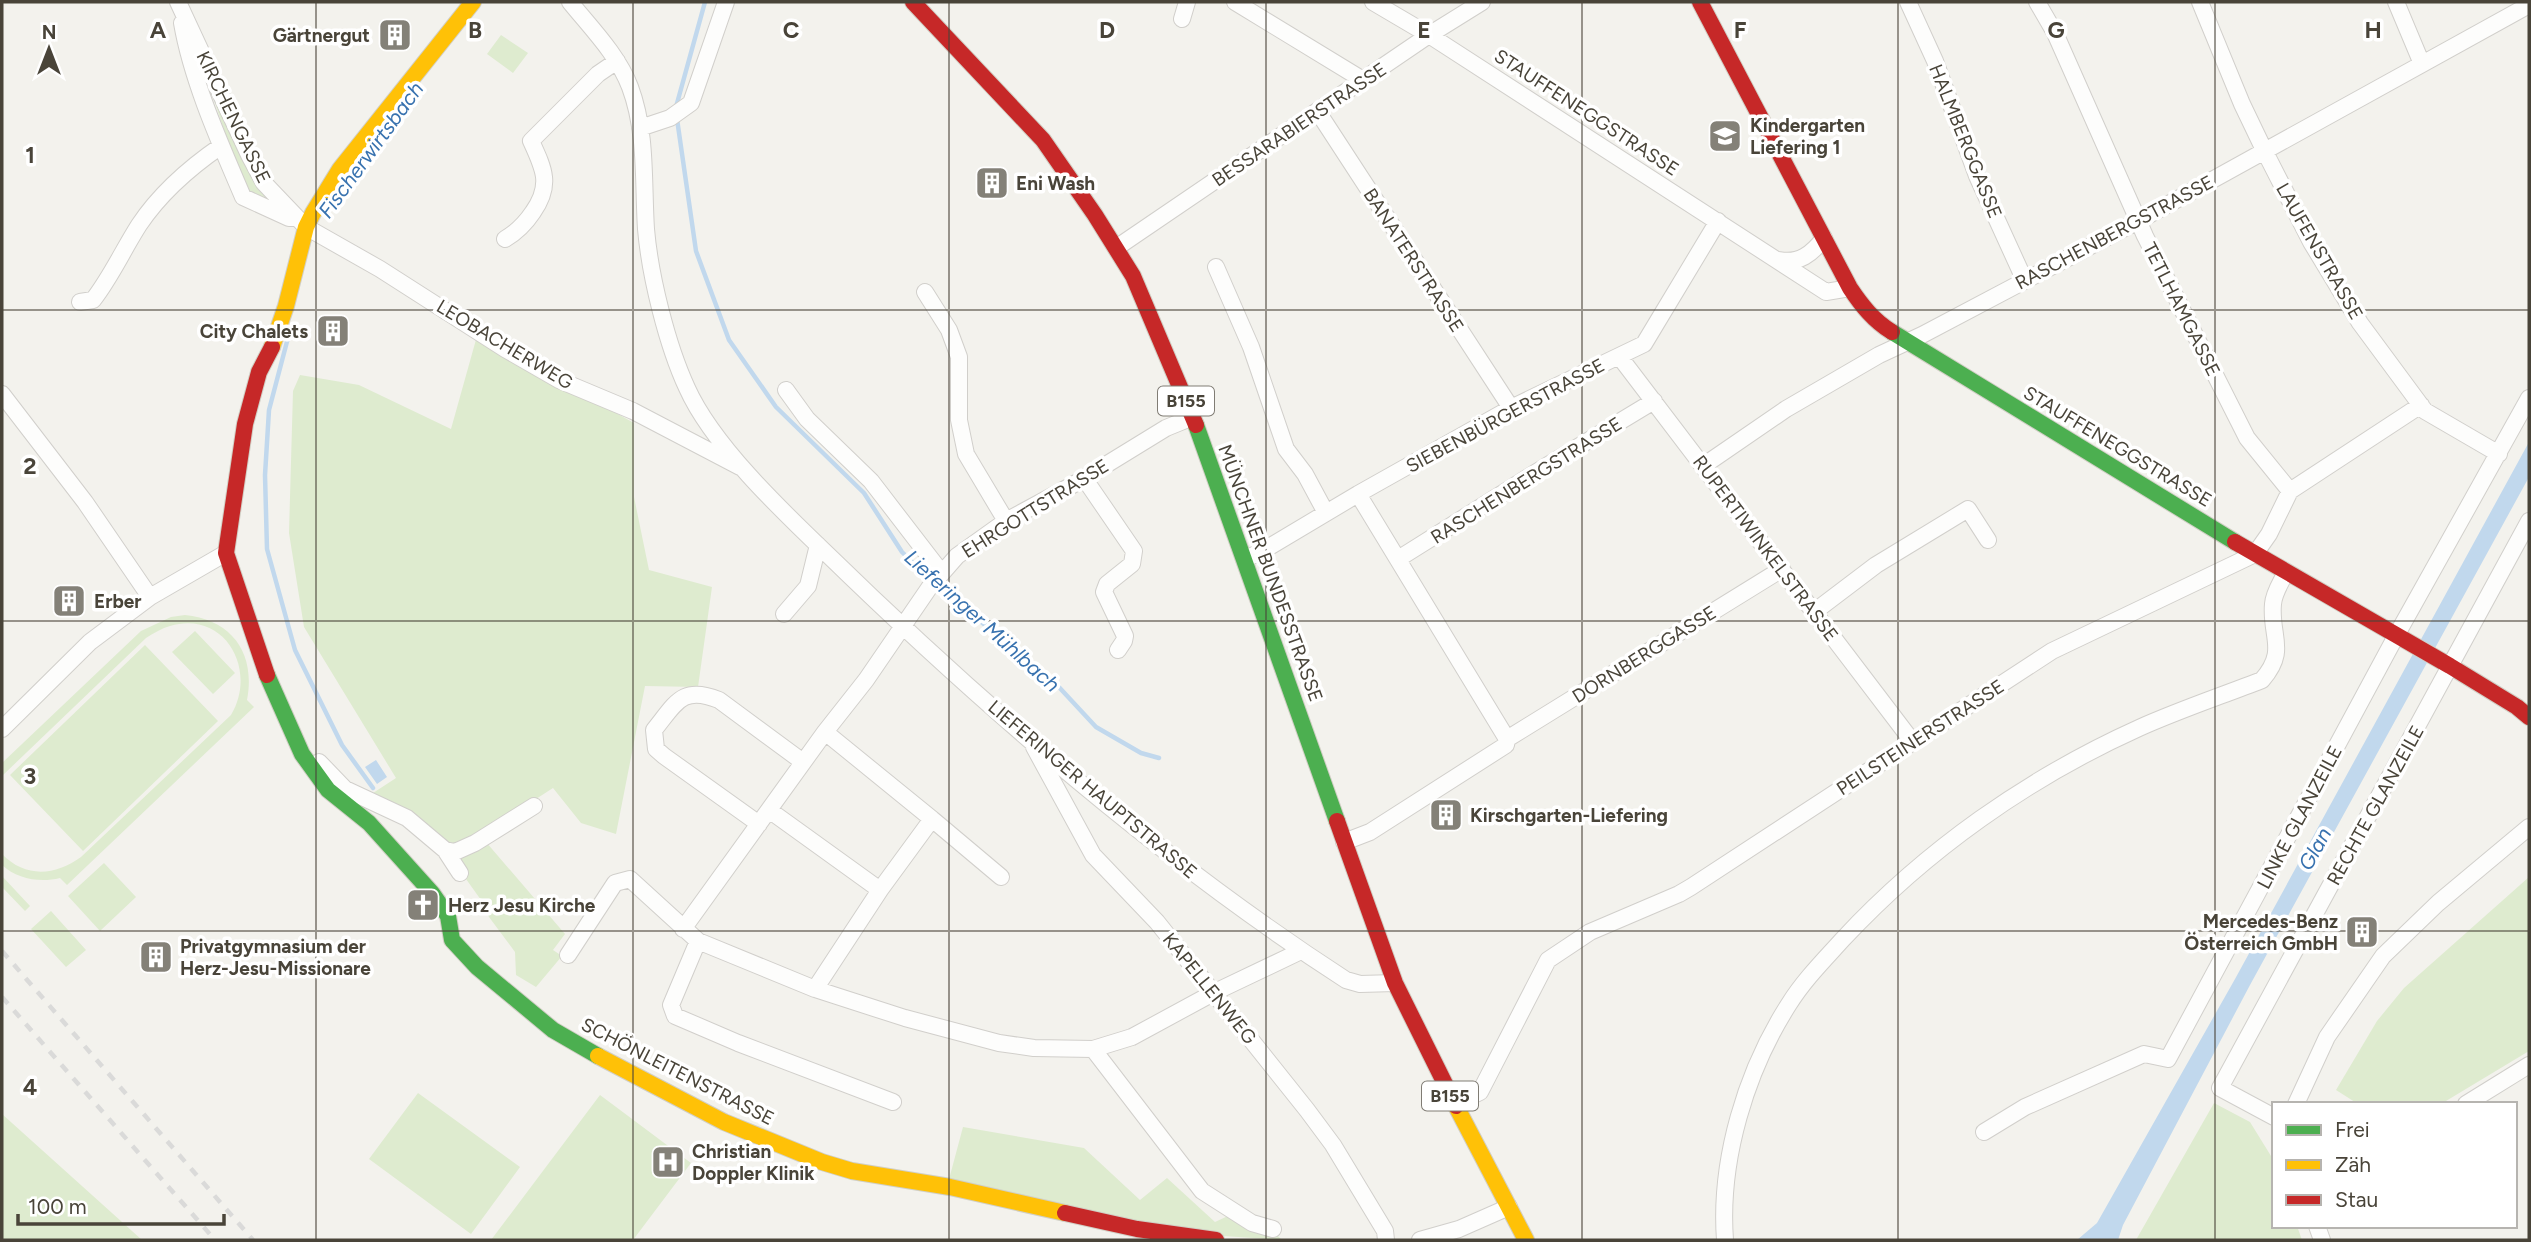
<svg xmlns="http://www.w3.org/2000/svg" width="2531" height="1242" viewBox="0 0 2531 1242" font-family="Figtree,sans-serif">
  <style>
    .green { fill: #deebcf }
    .water { fill: #c1d8ed }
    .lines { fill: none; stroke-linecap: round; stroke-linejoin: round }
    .stream { stroke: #c1d8ed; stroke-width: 4.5 }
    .street-casing { stroke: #d1cfcb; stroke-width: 18 }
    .fast-casing { stroke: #d1cfc5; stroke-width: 18 }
    .slow-casing { stroke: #d1cfc5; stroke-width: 18 }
    .jam-casing { stroke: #d1cfc5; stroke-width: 18 }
    .street { stroke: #fdfdfc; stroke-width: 16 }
    .fast { stroke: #4caf50; stroke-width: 16 }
    .slow { stroke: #ffc107; stroke-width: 16 }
    .jam { stroke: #c62828; stroke-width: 16 }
    .rail { stroke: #dadad9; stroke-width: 4.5; stroke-dasharray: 9 9; stroke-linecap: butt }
    .grid { fill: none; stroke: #494439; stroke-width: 2; stroke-opacity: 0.55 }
    .labels { text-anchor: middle; stroke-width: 7; stroke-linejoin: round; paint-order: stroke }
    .shield { fill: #fff; stroke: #807c74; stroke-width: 2 }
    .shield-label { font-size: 18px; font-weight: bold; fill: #494439 }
    .poi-label { font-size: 19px; font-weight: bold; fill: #494439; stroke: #fff; text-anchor: start }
    .street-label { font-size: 19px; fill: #494439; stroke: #fff }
    .water-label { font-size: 21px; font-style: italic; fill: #3872af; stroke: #fff }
    .grid-label { font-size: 23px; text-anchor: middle; font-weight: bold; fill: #494439; stroke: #fff; stroke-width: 7; stroke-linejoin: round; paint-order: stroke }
  </style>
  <rect width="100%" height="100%" fill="#f3f2ed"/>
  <path class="green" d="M501,35L528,53L513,73L487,54Z
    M202,65L285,212L248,191L235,162Z
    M477,336L634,423V497L649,570L712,587L698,687L645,686L616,834L581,823L553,788L480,835L565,934L553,950L562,956L536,987L516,975L515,952L489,917L481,900L461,872L370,795L396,778L304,627L289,533L293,391L300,375L359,385L451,429Z
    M185,615C232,620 256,653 247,700L254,707L67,885L60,878C40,883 17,879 2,865V854C25,878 55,876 81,857L231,715C258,670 225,610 170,626C162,628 154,633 146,638L2,776V763L141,631L171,617Z
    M195,631L235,673L213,694L172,652Z
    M145,645L218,721L83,851L10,775Z
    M104,863L136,897L100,931L68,896Z
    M2,876L30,906L25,911L2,887Z
    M2529,877V1051L2441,1104H2358L2336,1090L2377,1021L2404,988Z
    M51,911L86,950L66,967L31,929Z
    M418,1093L520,1167L471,1234L369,1159Z
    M600,1095L691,1163L633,1240H491Z
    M2214,1103L2250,1122L2271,1156L2274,1163V1226H2297L2302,1240H2136Z
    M2,1114L142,1240H2Z
    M963,1127L1084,1148L1140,1200L1167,1178L1215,1222L1230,1215L1276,1234L1282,1240L1208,1235L948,1183Z"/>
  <path class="water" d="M2529,442V477L2250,985L2123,1225L2118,1240H2077L2097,1223L2235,979Z
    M376,760L387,777L377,784L365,767Z"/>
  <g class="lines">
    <path class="stream" d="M676,107L705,2
      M677,119L696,251L729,340L776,407L864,493L902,552L931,581
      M289,334L269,410L265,475L267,549L295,650L342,745L373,788
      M937,586L1033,664L1057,685L1096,727L1141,753L1159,758"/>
    <defs>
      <path id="street" d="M178,2L249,155L264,183L306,227L380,269L505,349L559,380L633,411L740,467
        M570,2C591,28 618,55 630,87C647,132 643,183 646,229C650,276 667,345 687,388C712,444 780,509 825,552C984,707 1159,859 1346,980L1360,984L1395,983
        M1235,2L1363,80
        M1373,2L1429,35L1826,292L1850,288
        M1908,2L1935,61L1977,176L2024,279
        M2037,2L2055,33L2145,236L2247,438L2290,491
        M2200,2L2242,104L2265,152L2311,242L2360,323L2425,411L2499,454
        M2396,2L2422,64
        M1182,19L1187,2
        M182,23C192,81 220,143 243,197L289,218H294
        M1318,112L1511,408
        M640,128L670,118L691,103L726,2
        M505,239C517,232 525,224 533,212C552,185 544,169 531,141L598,74L617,61
        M1116,248L1429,35L1482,2
        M1779,260C1799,264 1812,254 1824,238
        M1216,267L1251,347L1286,449L1305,474L1326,513
        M925,292L949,330L959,357V420L966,454L1006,521
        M80,302L93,300C111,277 123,250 139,225C161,192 189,168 221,146
        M1619,356L1912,741
        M786,390L807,419L871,481L941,572
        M2,394L85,502L150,597
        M1703,466L1786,409L1879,355L1922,335L2138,221L2529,5
        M1084,478L1134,551L1132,564L1107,584L1104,592L1125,636L1124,641L1118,650
        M1358,494L1507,739
        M1244,559L1259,553L1358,494L1511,408L1644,344L1718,221
        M1398,559L1543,468L1654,401
        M1814,612L1876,565L1968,509L1988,540
        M784,614L808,586L818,545
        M2,729L90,642L150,597L226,553
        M1034,747L1093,855L1157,922L1307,1110L1333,1145L1385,1231L1386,1240
        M319,762L345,789L407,818L445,850L455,852L475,843L534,806
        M769,810L880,890
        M932,819L1001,877
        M759,824L664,756L656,749L654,730C676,703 682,685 719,700L803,762
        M1344,842L1370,832L1506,745L1507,739L1782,569
        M445,850L460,873
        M683,929L825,732L866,680L929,588L957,556L1006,521L1078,482L1166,428L1193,417
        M698,941L671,1005L675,1016L738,1043L893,1102
        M568,955L615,883L630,879L698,941L815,989L905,1018L999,1043L1034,1048L1093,1049L1132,1037L1215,992L1301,951
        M815,989L880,890L932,819L825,732
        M1093,1049L1202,1191L1252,1223L1273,1229
        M1455,1104L1480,1092L1548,960L1590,932L1679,894L1691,887L2052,651L2255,554L2269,534L2290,491L2421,405
        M2296,1104L2327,1037L2383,956L2438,903L2529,827
        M2466,1104L2529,1065
        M2274,1117L2220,1088L2529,521
        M1984,1132L2025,1107L2144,1054L2168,1059L2396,636L2529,398
        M2317,1226L2322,1240
        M1420,1240L1459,1229L1509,1207
        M1725,1240C1719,1160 1746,1071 1789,1004C1804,980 1824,960 1843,939C1926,850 2028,778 2139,728C2179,710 2221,696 2262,680C2288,650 2270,637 2273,604C2274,592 2281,583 2286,572"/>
      <path id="fast" d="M1892,332L2235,542
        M1196,425L1337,821
        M267,675L302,754L328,790L369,823L432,893L448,916L452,940L477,967L553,1030L598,1056"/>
      <path id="slow" d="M272,347L286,306L306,227L313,213L340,169L473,2
        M598,1056L724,1122L822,1162L852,1171L950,1187L1065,1213
        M1456,1106L1526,1240"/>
      <path id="jam" d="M913,2L1043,140L1095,215L1133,276L1196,425
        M1700,2L1850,288C1862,306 1874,321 1892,332
        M2235,542L2450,666L2517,707L2529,717
        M267,675L226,553L245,424L259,372L272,347
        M1337,821L1395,983L1456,1106
        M1065,1213L1137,1229L1216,1240"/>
    </defs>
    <use href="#street" class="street-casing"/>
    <use href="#fast" class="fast-casing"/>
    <use href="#slow" class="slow-casing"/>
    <use href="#jam" class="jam-casing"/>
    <use href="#street" class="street"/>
    <use href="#fast" class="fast"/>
    <use href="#slow" class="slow"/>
    <use href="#jam" class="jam"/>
    <path class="rail" d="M2,951L253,1240
      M2,997L215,1240"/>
  </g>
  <path class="grid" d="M316,2V1240M633,2V1240M949,2V1240M1266,2V1240M1582,2V1240M1898,2V1240M2215,2V1240M2,310H2529M2,621H2529M2,931H2529"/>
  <defs>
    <symbol id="building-square" viewBox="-11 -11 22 22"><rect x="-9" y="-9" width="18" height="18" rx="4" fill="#848178" stroke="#fff"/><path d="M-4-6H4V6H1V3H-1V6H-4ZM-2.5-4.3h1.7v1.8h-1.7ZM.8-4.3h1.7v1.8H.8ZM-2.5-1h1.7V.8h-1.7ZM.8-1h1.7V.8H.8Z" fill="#fff"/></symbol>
    <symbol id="school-square" viewBox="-11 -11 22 22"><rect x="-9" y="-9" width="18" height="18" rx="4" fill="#848178" stroke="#fff"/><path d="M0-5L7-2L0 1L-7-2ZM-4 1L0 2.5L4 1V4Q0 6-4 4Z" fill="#fff"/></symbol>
    <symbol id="church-square" viewBox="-11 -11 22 22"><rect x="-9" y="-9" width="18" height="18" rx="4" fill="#848178" stroke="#fff"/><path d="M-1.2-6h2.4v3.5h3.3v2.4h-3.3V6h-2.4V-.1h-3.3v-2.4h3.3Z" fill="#fff"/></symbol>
    <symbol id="hospital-square" viewBox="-11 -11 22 22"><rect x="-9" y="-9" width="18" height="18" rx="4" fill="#848178" stroke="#fff"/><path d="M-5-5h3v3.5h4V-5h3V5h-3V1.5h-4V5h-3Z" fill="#fff"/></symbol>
  </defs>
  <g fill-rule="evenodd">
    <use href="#building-square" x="376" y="16" width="38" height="38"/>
    <use href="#school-square" x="1706" y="117" width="38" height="38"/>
    <use href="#building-square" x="973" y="164" width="38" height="38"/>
    <use href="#building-square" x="314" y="312" width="38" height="38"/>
    <use href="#building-square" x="50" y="582" width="38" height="38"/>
    <use href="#building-square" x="1427" y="796" width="38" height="38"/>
    <use href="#church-square" x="404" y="886" width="38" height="38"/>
    <use href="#building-square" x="2343" y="913" width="38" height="38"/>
    <use href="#building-square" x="137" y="938" width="38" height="38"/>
    <use href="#hospital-square" x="649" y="1143" width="38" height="38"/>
  </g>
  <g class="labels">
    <g class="shield">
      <rect x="1158" y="386.5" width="56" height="29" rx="5"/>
      <rect x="1422" y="1081.5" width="56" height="29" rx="5"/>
    </g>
    <g class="shield-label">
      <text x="1186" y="407">B155</text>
      <text x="1450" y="1102">B155</text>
    </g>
    <g class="poi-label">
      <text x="370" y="42" text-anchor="end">Gärtnergut</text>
      <text x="1750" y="132">Kindergarten<tspan x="1750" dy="22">Liefering 1</tspan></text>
      <text x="1016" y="190">Eni Wash</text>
      <text x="308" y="338" text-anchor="end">City Chalets</text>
      <text x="94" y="608">Erber</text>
      <text x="1470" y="822">Kirschgarten-Liefering</text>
      <text x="448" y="912">Herz Jesu Kirche</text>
      <text x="2338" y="928" text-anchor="end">Mercedes-Benz<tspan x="2338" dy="22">Österreich GmbH</tspan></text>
      <text x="180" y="953">Privatgymnasium der<tspan x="180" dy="22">Herz-Jesu-Missionare</tspan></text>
      <text x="692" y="1158">Christian<tspan x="692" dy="22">Doppler Klinik</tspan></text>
    </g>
    <g class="street-label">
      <text transform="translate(1587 112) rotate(33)" y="7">STAUFFENEGGSTRASSE</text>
      <text transform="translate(234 117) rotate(64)" y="7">KIRCHENGASSE</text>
      <text transform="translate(1299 124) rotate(-34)" y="7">BESSARABIERSTRASSE</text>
      <text transform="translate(1966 141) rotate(68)" y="7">HALMBERGGASSE</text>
      <text transform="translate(2114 232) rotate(-28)" y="7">RASCHENBERGSTRASSE</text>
      <text transform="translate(2320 251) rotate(60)" y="7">LAUFENSTRASSE</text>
      <text transform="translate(1414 260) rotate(57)" y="7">BANATERSTRASSE</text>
      <text transform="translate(2182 309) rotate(63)" y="7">TETLHAMGASSE</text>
      <text transform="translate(505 344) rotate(31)" y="7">LEOBACHERWEG</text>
      <text transform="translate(1505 415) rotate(-28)" y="7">SIEBENBÜRGERSTRASSE</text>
      <text transform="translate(2118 446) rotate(31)" y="7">STAUFFENEGGSTRASSE</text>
      <text transform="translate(1526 480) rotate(-32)" y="7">RASCHENBERGSTRASSE</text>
      <text transform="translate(1035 508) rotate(-32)" y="7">EHRGOTTSTRASSE</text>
      <text transform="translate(1766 548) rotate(53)" y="7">RUPERTIWINKELSTRASSE</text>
      <text transform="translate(1271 573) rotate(70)" y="7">MÜNCHNER BUNDESSTRASSE</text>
      <text transform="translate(1644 654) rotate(-32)" y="7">DORNBERGGASSE</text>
      <text transform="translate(1920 737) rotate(-33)" y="7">PEILSTEINERSTRASSE</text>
      <text transform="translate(1093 789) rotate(40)" y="7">LIEFERINGER HAUPTSTRASSE</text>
      <text transform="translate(2375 805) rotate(-61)" y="7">RECHTE GLANZEILE</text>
      <text transform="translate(2299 817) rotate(-62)" y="7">LINKE GLANZEILE</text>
      <text transform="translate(1210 988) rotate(51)" y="7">KAPELLENWEG</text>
      <text transform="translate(678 1071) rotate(27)" y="7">SCHÖNLEITENSTRASSE</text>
    </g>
    <g class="water-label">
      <text transform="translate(371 150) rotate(-54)" y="7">Fischerwirtsbach</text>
      <text transform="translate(982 621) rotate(42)" y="7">Lieferinger Mühlbach</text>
      <text transform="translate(2315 849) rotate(-61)" y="7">Glan</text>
    </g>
  </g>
  <g class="grid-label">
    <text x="158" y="38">A</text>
    <text x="475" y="38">B</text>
    <text x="791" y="38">C</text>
    <text x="1107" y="38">D</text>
    <text x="1424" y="38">E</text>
    <text x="1740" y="38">F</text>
    <text x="2056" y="38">G</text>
    <text x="2373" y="38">H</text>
    <text x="30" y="163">1</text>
    <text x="30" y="474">2</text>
    <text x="30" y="784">3</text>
    <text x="30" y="1095">4</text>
  </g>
  <rect width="2531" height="1242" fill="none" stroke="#494439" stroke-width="7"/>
  <rect x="2272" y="1102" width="245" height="126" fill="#ffffff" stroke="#b6b4b0" stroke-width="2"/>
  <rect x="2286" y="1125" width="35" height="10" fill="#4caf50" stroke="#b6b4b0" stroke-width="2"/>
  <text x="2335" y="1137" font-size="21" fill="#494439">Frei</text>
  <rect x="2286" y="1160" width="35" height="10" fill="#ffc107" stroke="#b6b4b0" stroke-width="2"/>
  <text x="2335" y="1172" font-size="21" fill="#494439">Zäh</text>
  <rect x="2286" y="1195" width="35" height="10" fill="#c62828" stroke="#b6b4b0" stroke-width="2"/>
  <text x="2335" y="1207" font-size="21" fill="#494439">Stau</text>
  <g transform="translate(49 49)" stroke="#ffffff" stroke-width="5" paint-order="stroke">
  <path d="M0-5L12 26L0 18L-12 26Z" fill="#494439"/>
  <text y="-10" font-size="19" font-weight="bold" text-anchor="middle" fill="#494439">N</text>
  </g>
  <path d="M18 1214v10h206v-10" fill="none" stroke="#494439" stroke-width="3.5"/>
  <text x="28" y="1214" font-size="21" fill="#494439" stroke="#ffffff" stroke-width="5" paint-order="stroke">100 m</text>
</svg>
